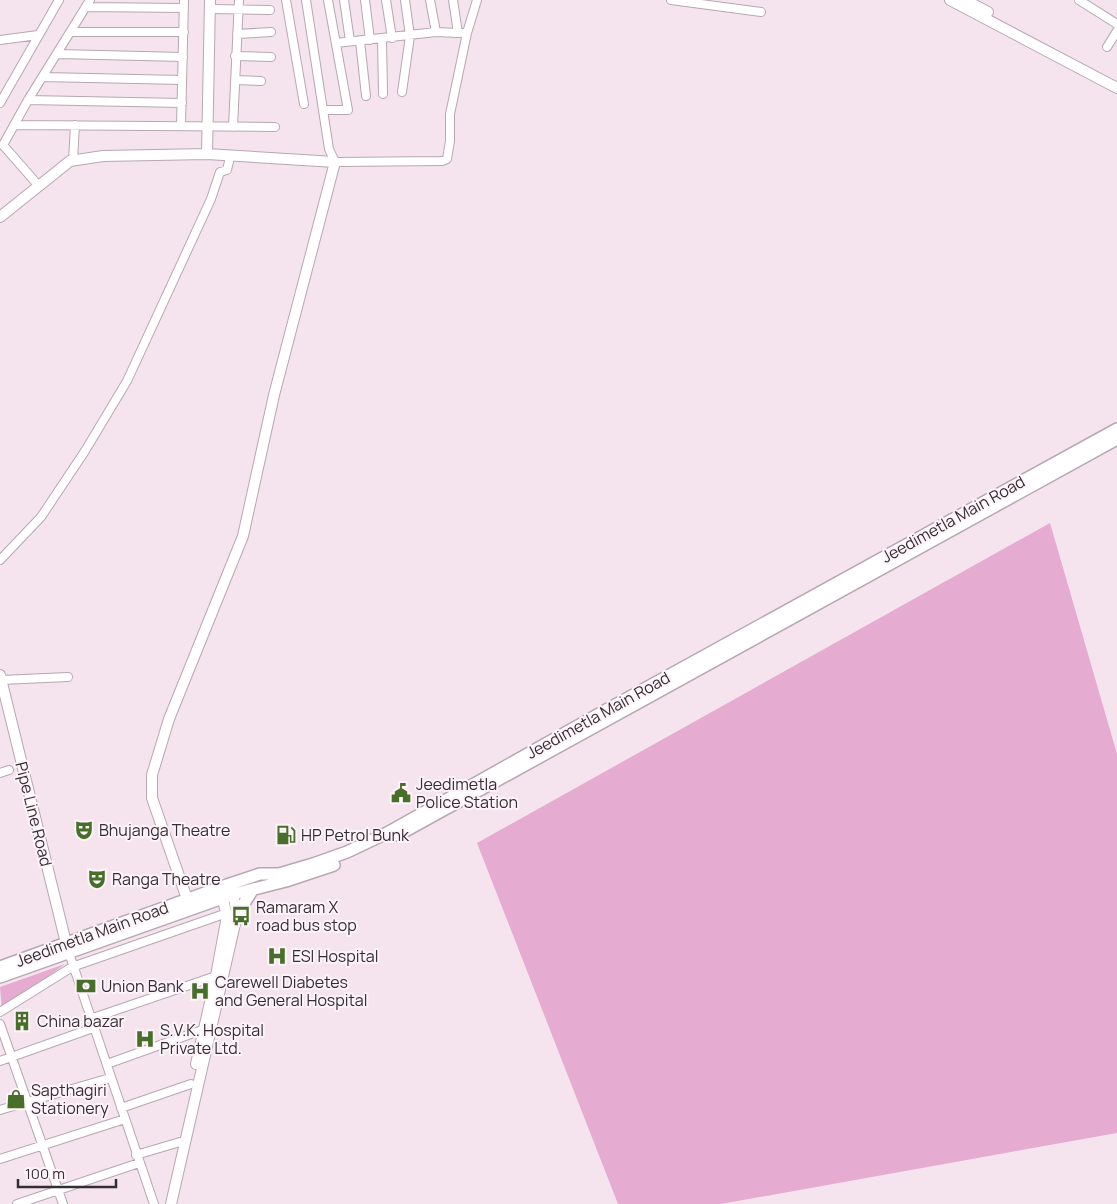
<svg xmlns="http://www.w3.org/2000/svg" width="1117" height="1204" viewBox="0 0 1117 1204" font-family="Manrope,sans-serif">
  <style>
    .green { fill: #e5abd1 }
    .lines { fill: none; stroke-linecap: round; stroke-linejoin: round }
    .street-casing { stroke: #b7a7b1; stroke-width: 10 }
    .secondary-casing { stroke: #b7a7b1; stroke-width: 12 }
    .primary-casing { stroke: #b7a7b1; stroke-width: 14 }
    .street { stroke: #fff; stroke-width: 8 }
    .secondary { stroke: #fff; stroke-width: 10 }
    .primary { stroke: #fff; stroke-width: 11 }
    .labels { text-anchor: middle; stroke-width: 4; stroke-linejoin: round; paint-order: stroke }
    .street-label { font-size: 16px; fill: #342e32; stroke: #fdf3f9 }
    .poi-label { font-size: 16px; fill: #342e32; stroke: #fdf3f9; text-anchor: start }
  </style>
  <rect width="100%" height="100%" fill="#f5e4ee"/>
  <path class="green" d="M1050,523L1117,754V1133L721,1204H618L477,843Z
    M65,964L2,1010L0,987Z"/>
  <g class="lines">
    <defs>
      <path id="street" d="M286,0L304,104
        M306,0L329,149L335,162L442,161L447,159L450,141V114L467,33
        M344,0L350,41
        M365,0L370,40
        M386,0L392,38
        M430,0L436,32
        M671,0L761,12
        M1079,0L1117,24
        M86,7L184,8
        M210,9L270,10
        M72,32H184
        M462,33H467L477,0
        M237,34L271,32
        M382,39L383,94
        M0,40L38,35
        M360,41L366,96
        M336,43L436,32L458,33L453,0
        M1107,47L1117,31
        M58,54L183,57
        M235,56L271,57
        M43,77L182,80
        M235,80L261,81
        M402,92L410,36L405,0
        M28,100L182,103
        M0,103L59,0
        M324,110H348L328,0
        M16,125L275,127
        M181,126L184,0
        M233,127L239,0
        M73,160L75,125
        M38,185L3,145L28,100L90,0
        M0,560L41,517L85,451L127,381L211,199L220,172L227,170L230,157
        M1,680L68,677
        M0,773L9,770
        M69,953L154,1204
        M0,1012L72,967L227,913
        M90,1019L216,976
        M0,1024L63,1204
        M0,1061L93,1028
        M107,1064L202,1030
        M121,1108L191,1084
        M0,1110L110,1078
        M136,1155L180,1142
        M0,1159L125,1119
        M17,1204L139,1163"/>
      <path id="secondary" d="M950,0L1117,88
        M965,0L988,12
        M0,217L70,161L103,156L207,154
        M0,675L68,951
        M187,899L152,798V775L169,719L243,536L274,395L335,162L207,154L210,0
        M196,1064L216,976L227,916L221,892
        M171,1204L237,915L232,888"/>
      <path id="primary" d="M398,835L1117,439
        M237,915L253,889
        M0,967L227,885L260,874H279L313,864L347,852L387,833L606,710L1117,429
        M0,977L234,894L286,881L334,865"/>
    </defs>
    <use href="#street" class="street-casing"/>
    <use href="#secondary" class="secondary-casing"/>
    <use href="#primary" class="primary-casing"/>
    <use href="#street" class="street"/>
    <use href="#secondary" class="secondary"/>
    <use href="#primary" class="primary"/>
  </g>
  <defs>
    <symbol id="civic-bare" viewBox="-9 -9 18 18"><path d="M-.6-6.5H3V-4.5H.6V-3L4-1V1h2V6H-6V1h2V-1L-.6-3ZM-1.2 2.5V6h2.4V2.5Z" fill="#476f29" stroke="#fdf3f9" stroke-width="2.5" paint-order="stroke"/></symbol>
    <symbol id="theatre-bare" viewBox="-9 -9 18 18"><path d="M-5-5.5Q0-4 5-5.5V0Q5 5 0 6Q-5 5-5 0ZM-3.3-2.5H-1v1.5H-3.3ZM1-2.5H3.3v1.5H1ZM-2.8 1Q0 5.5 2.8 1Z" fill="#476f29" stroke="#fdf3f9" stroke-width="2.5" paint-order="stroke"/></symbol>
    <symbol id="fuel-bare" viewBox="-9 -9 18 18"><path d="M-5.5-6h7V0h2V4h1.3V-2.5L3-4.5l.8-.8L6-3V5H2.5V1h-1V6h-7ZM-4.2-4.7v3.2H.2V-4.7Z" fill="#476f29" stroke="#fdf3f9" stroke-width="2.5" paint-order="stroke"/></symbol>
    <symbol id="bus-bare" viewBox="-9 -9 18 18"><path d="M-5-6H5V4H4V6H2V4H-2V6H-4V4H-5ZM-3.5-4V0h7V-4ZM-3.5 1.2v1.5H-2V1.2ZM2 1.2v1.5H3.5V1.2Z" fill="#476f29" stroke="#fdf3f9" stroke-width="2.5" paint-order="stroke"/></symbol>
    <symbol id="hospital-bare" viewBox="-9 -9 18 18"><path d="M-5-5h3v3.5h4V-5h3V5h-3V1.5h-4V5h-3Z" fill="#476f29" stroke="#fdf3f9" stroke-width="2.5" paint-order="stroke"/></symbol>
    <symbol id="bank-bare" viewBox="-9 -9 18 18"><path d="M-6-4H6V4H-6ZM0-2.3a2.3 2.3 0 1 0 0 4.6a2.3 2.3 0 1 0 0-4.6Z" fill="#476f29" stroke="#fdf3f9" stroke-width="2.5" paint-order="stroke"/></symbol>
    <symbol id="building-bare" viewBox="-9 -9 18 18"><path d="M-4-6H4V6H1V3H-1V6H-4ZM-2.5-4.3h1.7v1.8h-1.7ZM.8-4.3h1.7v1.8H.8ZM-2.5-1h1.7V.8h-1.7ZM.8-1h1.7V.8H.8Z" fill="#476f29" stroke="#fdf3f9" stroke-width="2.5" paint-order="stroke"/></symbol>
    <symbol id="shop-bare" viewBox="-9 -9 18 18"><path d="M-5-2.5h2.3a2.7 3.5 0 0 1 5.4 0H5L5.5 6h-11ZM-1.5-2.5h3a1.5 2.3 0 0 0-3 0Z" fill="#476f29" stroke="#fdf3f9" stroke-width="2.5" paint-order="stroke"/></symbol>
  </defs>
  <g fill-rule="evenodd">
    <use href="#civic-bare" x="387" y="779" width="28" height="28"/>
    <use href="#theatre-bare" x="70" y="816" width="28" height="28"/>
    <use href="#fuel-bare" x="272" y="821" width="28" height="28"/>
    <use href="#theatre-bare" x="83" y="865" width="28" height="28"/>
    <use href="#bus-bare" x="227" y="902" width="28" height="28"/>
    <use href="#hospital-bare" x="263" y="942" width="28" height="28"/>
    <use href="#bank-bare" x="72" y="972" width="28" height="28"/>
    <use href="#hospital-bare" x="186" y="977" width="28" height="28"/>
    <use href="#building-bare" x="8" y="1007" width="28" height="28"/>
    <use href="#hospital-bare" x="131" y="1025" width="28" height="28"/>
    <use href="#shop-bare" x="2" y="1085" width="28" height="28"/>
  </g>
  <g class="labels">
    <g class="street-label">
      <text transform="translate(953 519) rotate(-29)" y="6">Jeedimetla Main Road</text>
      <text transform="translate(598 715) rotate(-29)" y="6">Jeedimetla Main Road</text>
      <text transform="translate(34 814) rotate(76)" y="6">Pipe Line Road</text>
      <text transform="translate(92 934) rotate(-20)" y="6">Jeedimetla Main Road</text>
    </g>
    <g class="poi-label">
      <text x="416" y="790">Jeedimetla<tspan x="416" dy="18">Police Station</tspan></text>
      <text x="99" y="836">Bhujanga Theatre</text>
      <text x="301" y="841">HP Petrol Bunk</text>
      <text x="112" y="885">Ranga Theatre</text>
      <text x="256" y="913">Ramaram X<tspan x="256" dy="18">road bus stop</tspan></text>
      <text x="292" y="962">ESI Hospital</text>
      <text x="215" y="988">Carewell Diabetes<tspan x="215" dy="18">and General Hospital</tspan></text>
      <text x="101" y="992">Union Bank</text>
      <text x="37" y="1027">China bazar</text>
      <text x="160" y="1036">S.V.K. Hospital<tspan x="160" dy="18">Private Ltd.</tspan></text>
      <text x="31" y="1096">Sapthagiri<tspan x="31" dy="18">Stationery</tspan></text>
    </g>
  </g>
  <path d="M18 1179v8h98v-8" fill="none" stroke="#342e32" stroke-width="2.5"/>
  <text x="25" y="1179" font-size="15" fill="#342e32" stroke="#fdf3f9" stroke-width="4" paint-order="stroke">100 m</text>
</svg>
